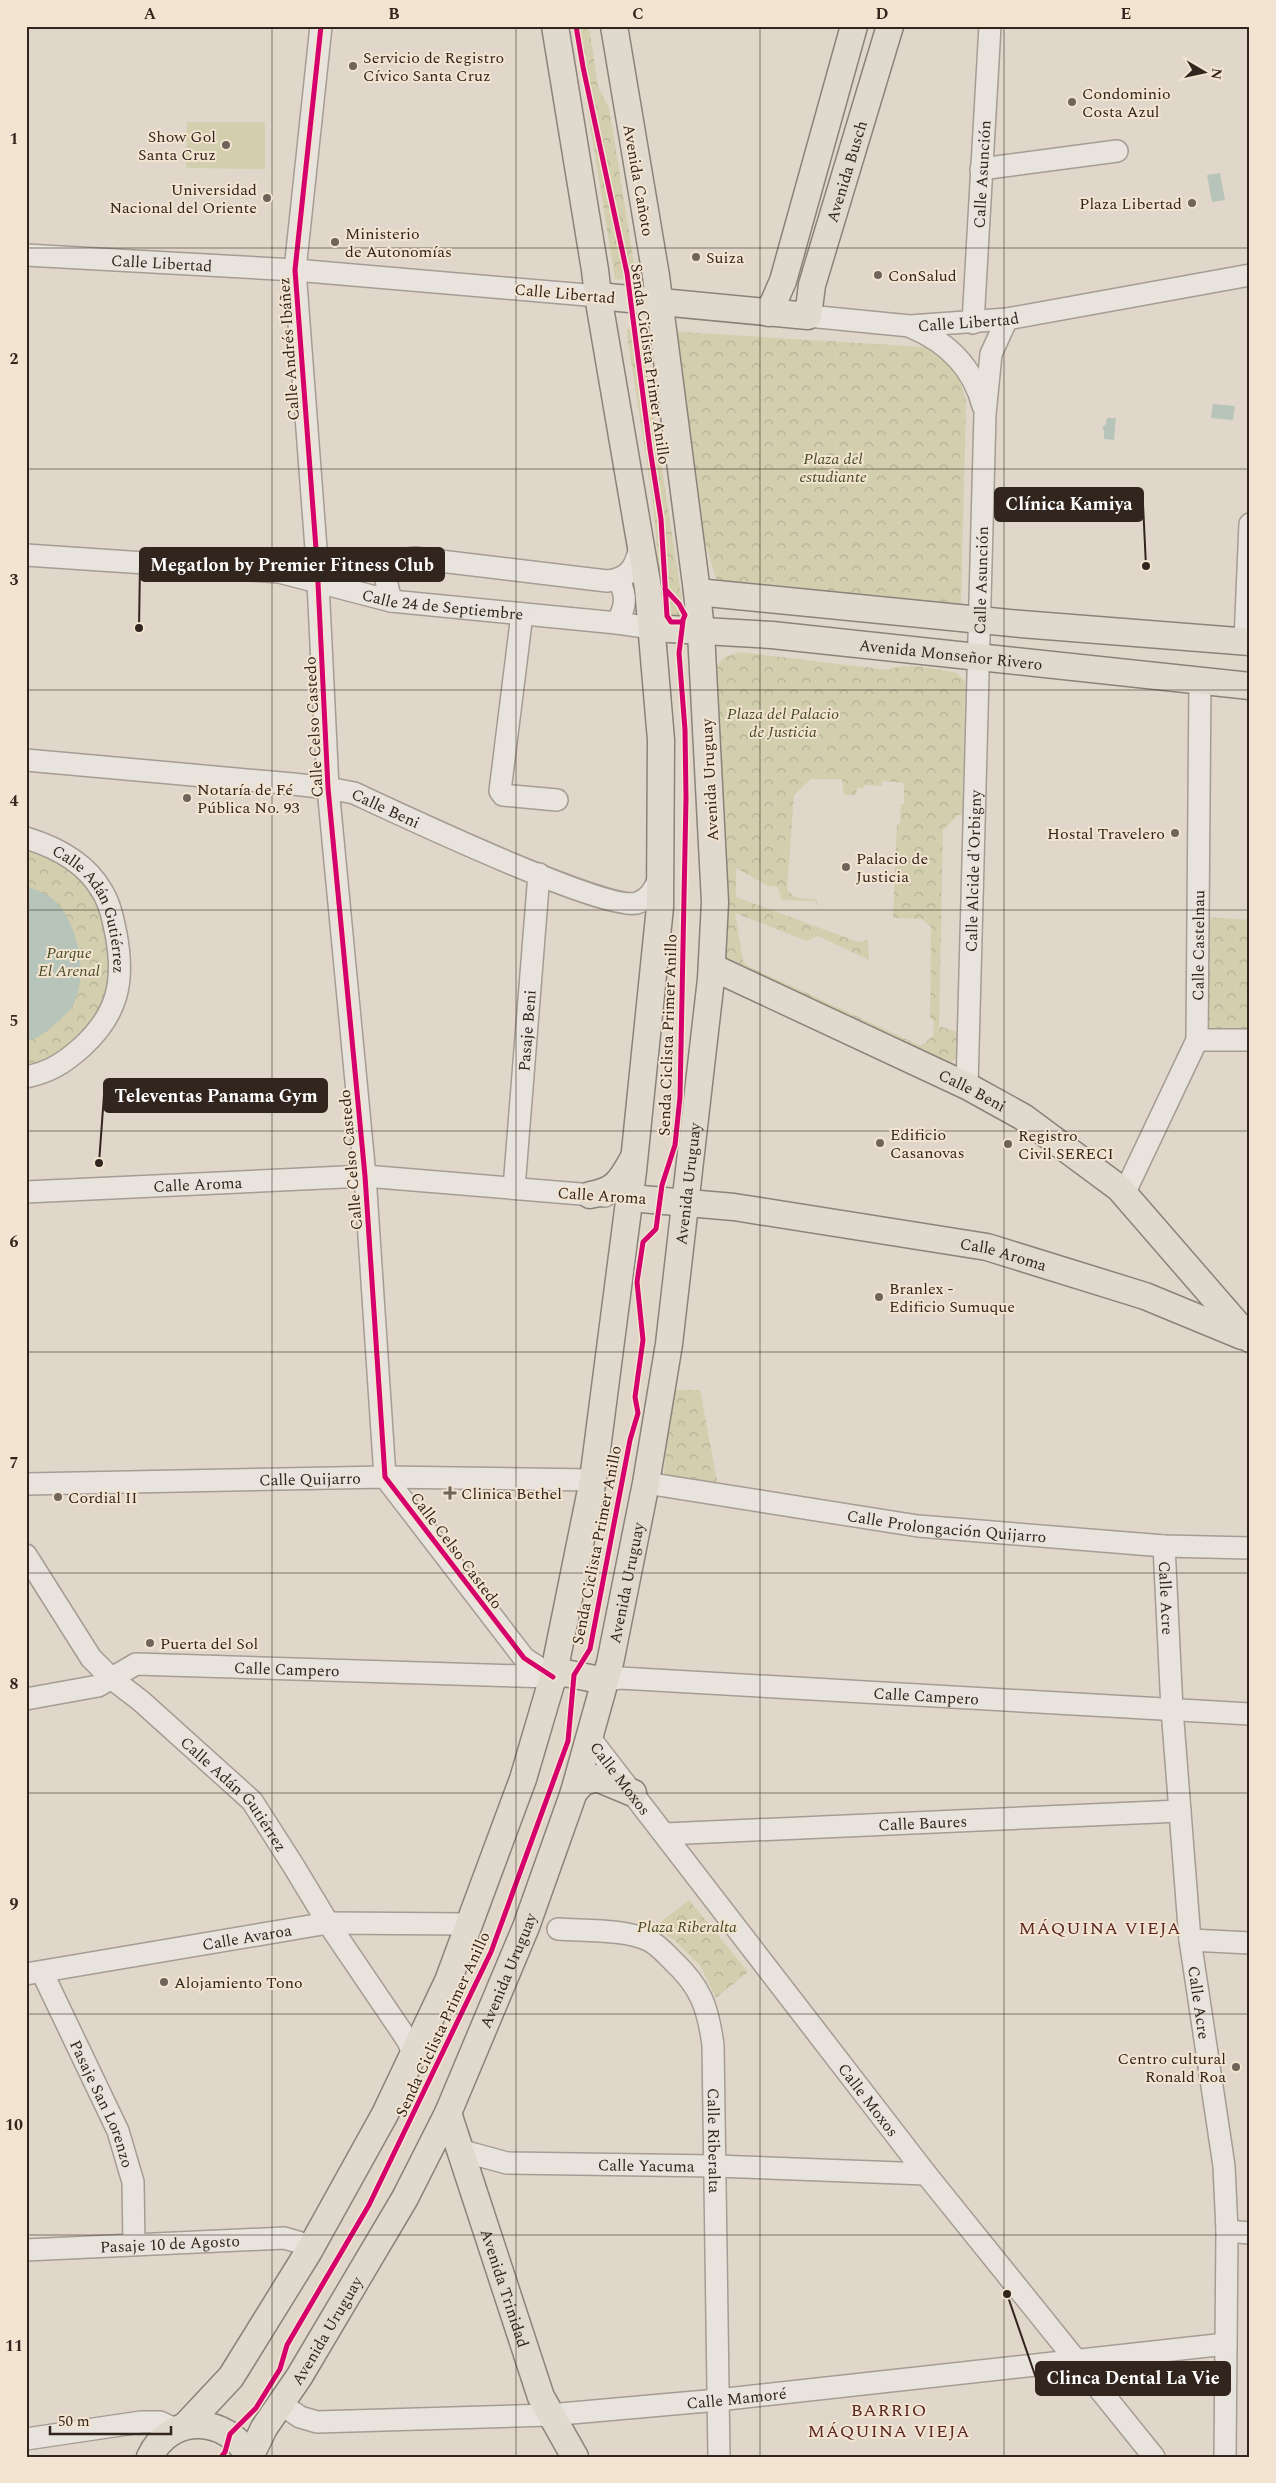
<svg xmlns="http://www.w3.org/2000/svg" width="1276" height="2483" viewBox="0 0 1276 2483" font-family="Spectral,serif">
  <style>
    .park { fill: url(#park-crowns); fill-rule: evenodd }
    .pitch { fill: #d2ceae }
    .water { fill: #b6c4b9 }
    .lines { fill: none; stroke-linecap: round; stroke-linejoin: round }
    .minor-casing { stroke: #a59c94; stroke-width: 24 }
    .major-casing { stroke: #8b827a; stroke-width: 29 }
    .minor { stroke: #e8e3dc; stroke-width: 21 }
    .major { stroke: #e0d9ce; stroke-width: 26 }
    .cycleway-casing { stroke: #f2e4d0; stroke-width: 8 }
    .cycleway { stroke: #d6006c; stroke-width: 5 }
    .grid { fill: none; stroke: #32251d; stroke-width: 1; stroke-opacity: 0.55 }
    .poi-dot { fill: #6f635a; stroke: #f2e4d0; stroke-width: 2 }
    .labels { text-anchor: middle; stroke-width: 4; stroke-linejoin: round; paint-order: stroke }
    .poi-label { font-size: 16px; fill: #32251d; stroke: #f2e4d0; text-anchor: start }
    .street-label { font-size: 16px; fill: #32251d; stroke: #f2e4d0 }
    .park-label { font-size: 16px; font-style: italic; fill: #484d26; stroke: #f2e4d0 }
    .neighbourhood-label { font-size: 18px; letter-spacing: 1px; fill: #5b2621; stroke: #f2e4d0 }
    .leader { fill: none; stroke: #32251d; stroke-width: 2 }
    .callout-dot { fill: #32251d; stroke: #f2e4d0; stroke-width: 2 }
    .callout { fill: #32251d; stroke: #32251d; stroke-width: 2 }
    .callout-label { font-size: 18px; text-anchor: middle; font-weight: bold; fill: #fff }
    .neatline { fill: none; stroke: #32251d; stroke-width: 2 }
    .grid-label { font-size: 16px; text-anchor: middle; font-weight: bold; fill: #32251d }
  </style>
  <defs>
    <pattern id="park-crowns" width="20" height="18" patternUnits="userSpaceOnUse" patternTransform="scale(1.25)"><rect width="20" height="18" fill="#d2ceae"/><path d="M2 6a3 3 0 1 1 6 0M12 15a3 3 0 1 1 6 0" fill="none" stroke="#b5b195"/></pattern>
  </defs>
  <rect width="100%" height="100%" fill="#e0d7ca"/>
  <path class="park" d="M574,26H589L598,87L609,108L637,281L615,279Z
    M635,328L640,331L644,350L683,607L690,627L664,622L652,494L628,342L627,329Z
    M667,331L925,347C950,353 961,378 966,401L961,608L717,582L695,509Z
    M740,652L889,670C907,661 937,670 957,673L965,682L963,815H958L943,830L939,1026L958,1032L957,1058L948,1064L726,962L723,933L724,867L717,665L725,657ZM811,779H842L844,795H856L857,788L863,789L864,785L882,786V781L904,783V804H901L900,824H897L893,918L922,919L931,927L930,1018L934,1020L933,1036L921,1046L748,966L743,961L735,913L807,941L818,936L869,960L868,940L858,942L736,897V868L768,886L778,887L781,900L815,901L817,907V900L795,897L787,890L794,795Z
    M26,851L51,857L93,888L110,937V992L80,1041L26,1072Z
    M1207,917L1250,920V1036L1212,1034L1208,1026Z
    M673,1390H700L719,1491L663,1481Z
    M689,1900L748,1972L716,1998L700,1965L674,1940L654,1927Z
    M1250,2388V2457H1247Z"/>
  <path class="pitch" d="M187,122H265V169L186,168Z"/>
  <path class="water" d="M1220,173L1225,200L1212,202L1207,175Z
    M1213,404L1235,406L1233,420L1211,418Z
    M1107,418H1116L1114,440L1104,439V431L1102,428L1106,424Z
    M26,886C37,890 48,894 56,902C79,926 89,977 72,1007C67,1014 59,1020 53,1026C45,1032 37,1040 26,1040Z"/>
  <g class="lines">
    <defs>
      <g id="minor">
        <path d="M321,26L295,270L317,562L328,788L365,1176L385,1477L524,1658L553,1677"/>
        <path d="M981,169L1117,151"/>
        <path id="s1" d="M26,255L295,270L598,296"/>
        <path id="s2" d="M808,316L910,326L1007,319L1250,275"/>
        <path id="s3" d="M973,323L990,26"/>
        <path d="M911,327C947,342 973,367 983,406"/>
        <path id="s4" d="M26,555L279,572L391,601L617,623L652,628"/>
        <path d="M317,562L375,563L415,558L607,581C631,579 636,565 641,544"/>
        <path d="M391,601L386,580L397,560"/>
        <path d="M522,614L500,791L503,795L557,800"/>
        <path d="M617,623C626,606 627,597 619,580"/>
        <path d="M1245,641L1250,524"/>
        <path id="s5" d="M26,760L293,784L328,788L354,793C395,812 606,912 637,903C650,899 654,889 659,879"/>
        <path id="s6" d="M26,838C56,847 86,863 102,891C110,904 113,919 116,934C125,981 118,1014 82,1047C64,1063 50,1072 26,1077"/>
        <path d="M1197,1040H1250"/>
        <path id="s7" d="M967,1086L985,414L991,354L1007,319"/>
        <path id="s8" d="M514,1188L539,874"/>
        <path id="s9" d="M26,1192L365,1176L605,1196"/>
        <path id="s10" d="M1124,1194L1197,1040L1200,680"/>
        <path id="s11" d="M646,1483L918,1526L1164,1546L1250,1548"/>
        <path id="s12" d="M26,1484L385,1477L593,1480"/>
        <path id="s13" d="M1164,1546L1172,1709L1190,1940L1224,2166L1227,2231L1225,2457"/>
        <path id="s14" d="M26,1555L91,1658L111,1678L141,1701L252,1801L293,1865L328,1923L408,2041L414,2056"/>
        <path id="s15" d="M605,1681L620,1678L1250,1714"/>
        <path id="s16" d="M26,1699L98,1686L136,1664L552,1677"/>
        <path id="s17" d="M589,1737L926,2174L1154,2457"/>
        <path id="s18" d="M665,1834L1180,1811"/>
        <path id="s19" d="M558,1929C584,1931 627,1929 650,1941C658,1945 666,1954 673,1961C701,1987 708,2008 713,2045L719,2457"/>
        <path d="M1190,1940L1250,1943"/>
        <path id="s20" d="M42,1972L118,2131L133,2182L134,2244"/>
        <path id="s21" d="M26,1974L328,1923L468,1924"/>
        <path id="s22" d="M459,2150L507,2163L715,2166L926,2174"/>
        <path d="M1227,2231L1250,2233"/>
        <path id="s23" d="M26,2250L284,2238L298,2242L309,2251"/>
        <path id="s24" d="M281,2404L300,2417L317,2422L549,2415L718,2400L1226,2344"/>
        <path d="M26,2439L141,2422H160L175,2429"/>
      </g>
      <g id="major">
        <path id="s25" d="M598,296L808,316L812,285L890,26"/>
        <path d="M769,313L783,281L854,26"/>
        <path d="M697,592L1021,624L1250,642"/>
        <path id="s26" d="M652,628L772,635L1250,686"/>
        <path id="s27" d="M712,967L967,1086L1023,1117L1119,1188L1250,1339"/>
        <path d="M590,1195C616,1191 621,1180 633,1159"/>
        <path id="s28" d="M630,1198L734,1207L987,1247L1145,1296L1242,1336"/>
        <path d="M553,1677L565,1673L605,1681"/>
        <path d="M574,1792L583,1782L597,1778L633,1793"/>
        <path id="s29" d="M448,2113L541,2397L575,2457"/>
        <path d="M186,2425L231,2377L309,2251L385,2114L448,1981L523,1779L553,1677L593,1480L633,1171L660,907L661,740L648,588L598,296L595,270L555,26"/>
        <path d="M150,2457C170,2413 228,2416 249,2457"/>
        <path id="s30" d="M250,2457L264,2428L299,2377L405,2198L448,2113L526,1927L574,1792L610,1663L646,1483L669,1344L711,979L715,902L701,632L697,592L656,276L614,26"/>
      </g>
    </defs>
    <use href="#minor" class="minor-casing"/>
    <use href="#major" class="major-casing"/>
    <use href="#minor" class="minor"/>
    <use href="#major" class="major"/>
    <defs>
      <path id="cycleway" d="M321,26L295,270L317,562L328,788L365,1176L385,1477L524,1658L553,1677
        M576,26L583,67L627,273L650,449L661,519L667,616L671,622H682L685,615L679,604L665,589
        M221,2457L225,2452L230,2434L256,2408L280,2369L287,2345L369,2205L491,1952L568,1741L574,1675L590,1649L630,1440L638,1413L635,1397L643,1340L637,1282L643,1242L656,1229L662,1185L675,1145L680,1097L686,798L685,730L679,653L683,621"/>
    </defs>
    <use href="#cycleway" class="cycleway-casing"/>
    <use href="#cycleway" class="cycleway"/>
  </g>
  <path class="grid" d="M272,26V2457M516,26V2457M760,26V2457M1004,26V2457M26,248H1250M26,469H1250M26,690H1250M26,910H1250M26,1131H1250M26,1352H1250M26,1573H1250M26,1793H1250M26,2014H1250M26,2235H1250"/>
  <g class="poi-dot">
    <circle cx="353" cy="66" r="5"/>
    <circle cx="1072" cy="102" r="5"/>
    <circle cx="226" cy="145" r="5"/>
    <circle cx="267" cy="198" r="5"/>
    <circle cx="1192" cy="203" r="5"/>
    <circle cx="335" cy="242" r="5"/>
    <circle cx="696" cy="257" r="5"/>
    <circle cx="878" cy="275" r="5"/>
    <circle cx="187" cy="798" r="5"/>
    <circle cx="1175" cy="833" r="5"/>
    <circle cx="846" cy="867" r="5"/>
    <circle cx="880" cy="1143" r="5"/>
    <circle cx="1008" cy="1144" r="5"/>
    <circle cx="879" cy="1297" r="5"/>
    <path d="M447.5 1485.5h5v5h5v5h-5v5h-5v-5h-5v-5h5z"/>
    <circle cx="58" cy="1497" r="5"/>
    <circle cx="150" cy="1643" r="5"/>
    <circle cx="164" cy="1982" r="5"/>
    <circle cx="1236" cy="2067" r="5"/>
  </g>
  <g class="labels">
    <g class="poi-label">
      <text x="363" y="63">Servicio de Registro<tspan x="363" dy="18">Cívico Santa Cruz</tspan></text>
      <text x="1082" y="99">Condominio<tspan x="1082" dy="18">Costa Azul</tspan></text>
      <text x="216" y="142" text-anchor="end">Show Gol<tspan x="216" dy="18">Santa Cruz</tspan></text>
      <text x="257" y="195" text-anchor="end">Universidad<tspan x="257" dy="18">Nacional del Oriente</tspan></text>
      <text x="1182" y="209" text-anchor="end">Plaza Libertad</text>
      <text x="345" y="239">Ministerio<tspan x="345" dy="18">de Autonomías</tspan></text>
      <text x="706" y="263">Suiza</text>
      <text x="888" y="281">ConSalud</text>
      <text x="197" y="795">Notaría de Fé<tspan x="197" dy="18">Pública No. 93</tspan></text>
      <text x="1165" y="839" text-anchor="end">Hostal Travelero</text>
      <text x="856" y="864">Palacio de<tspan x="856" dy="18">Justicia</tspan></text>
      <text x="890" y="1140">Edificio<tspan x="890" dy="18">Casanovas</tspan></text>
      <text x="1018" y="1141">Registro<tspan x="1018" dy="18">Civil SERECI</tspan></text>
      <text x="889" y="1294">Branlex -<tspan x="889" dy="18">Edificio Sumuque</tspan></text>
      <text x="461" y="1499">Clinica Bethel</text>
      <text x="68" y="1503">Cordial II</text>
      <text x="160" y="1649">Puerta del Sol</text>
      <text x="174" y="1988">Alojamiento Tono</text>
      <text x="1226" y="2064" text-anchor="end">Centro cultural<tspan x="1226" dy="18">Ronald Roa</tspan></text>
    </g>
    <g class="street-label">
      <text dy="6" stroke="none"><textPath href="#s25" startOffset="361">Avenida Busch</textPath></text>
      <text dy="6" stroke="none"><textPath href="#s3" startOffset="149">Calle Asunción</textPath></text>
      <text transform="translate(639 180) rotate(80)" y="6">Avenida Cañoto</text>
      <text dy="6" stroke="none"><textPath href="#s1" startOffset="136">Calle Libertad</textPath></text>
      <text transform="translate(565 293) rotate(5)" y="6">Calle Libertad</text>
      <text dy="6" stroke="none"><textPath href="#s2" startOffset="161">Calle Libertad</textPath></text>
      <text transform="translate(288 349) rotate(-94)" y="6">Calle Andrés Ibáñez</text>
      <text transform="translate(651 364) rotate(82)" y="6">Senda Ciclista Primer Anillo</text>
      <text dy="6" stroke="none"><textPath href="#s7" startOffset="506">Calle Asunción</textPath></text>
      <text dy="6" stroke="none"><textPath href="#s4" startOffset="421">Calle 24 de Septiembre</textPath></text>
      <text dy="6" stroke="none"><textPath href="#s26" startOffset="300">Avenida Monseñor Rivero</textPath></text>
      <text transform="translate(313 727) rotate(-93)" y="6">Calle Celso Castedo</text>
      <text transform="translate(709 780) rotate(-93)" y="6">Avenida Uruguay</text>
      <text dy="6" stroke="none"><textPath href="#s5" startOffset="365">Calle Beni</textPath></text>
      <text dy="6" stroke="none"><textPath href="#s7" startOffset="215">Calle Alcide d'Orbigny</textPath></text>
      <text dy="6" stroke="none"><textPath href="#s6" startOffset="105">Calle Adán Gutiérrez</textPath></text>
      <text dy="6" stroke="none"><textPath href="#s10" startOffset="265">Calle Castelnau</textPath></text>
      <text dy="6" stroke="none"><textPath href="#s8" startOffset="158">Pasaje Beni</textPath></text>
      <text transform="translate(667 1035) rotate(-88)" y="6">Senda Ciclista Primer Anillo</text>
      <text dy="6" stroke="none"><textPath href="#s27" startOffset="288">Calle Beni</textPath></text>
      <text transform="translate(350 1160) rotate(-95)" y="6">Calle Celso Castedo</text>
      <text dy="6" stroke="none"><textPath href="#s30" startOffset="1362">Avenida Uruguay</textPath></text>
      <text dy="6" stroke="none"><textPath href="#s9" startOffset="172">Calle Aroma</textPath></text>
      <text transform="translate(602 1195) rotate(4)" y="6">Calle Aroma</text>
      <text dy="6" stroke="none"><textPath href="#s28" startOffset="378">Calle Aroma</textPath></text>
      <text dy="6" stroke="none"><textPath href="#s12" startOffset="284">Calle Quijarro</textPath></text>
      <text dy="6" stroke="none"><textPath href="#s11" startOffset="304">Calle Prolongación Quijarro</textPath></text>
      <text transform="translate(596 1545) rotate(-79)" y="6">Senda Ciclista Primer Anillo</text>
      <text transform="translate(457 1550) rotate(53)" y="6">Calle Celso Castedo</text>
      <text dy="6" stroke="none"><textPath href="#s30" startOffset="958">Avenida Uruguay</textPath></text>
      <text dy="6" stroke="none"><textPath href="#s13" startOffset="52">Calle Acre</textPath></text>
      <text dy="6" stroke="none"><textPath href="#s16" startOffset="268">Calle Campero</textPath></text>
      <text dy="6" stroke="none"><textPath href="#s15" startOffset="322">Calle Campero</textPath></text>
      <text dy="6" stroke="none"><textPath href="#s17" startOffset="52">Calle Moxos</textPath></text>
      <text dy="6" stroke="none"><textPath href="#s14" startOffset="320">Calle Adán Gutiérrez</textPath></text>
      <text dy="6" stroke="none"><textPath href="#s18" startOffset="258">Calle Baures</textPath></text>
      <text dy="6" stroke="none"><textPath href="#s21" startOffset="224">Calle Avaroa</textPath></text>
      <text dy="6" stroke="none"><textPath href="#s30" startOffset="552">Avenida Uruguay</textPath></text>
      <text dy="6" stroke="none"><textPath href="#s13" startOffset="458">Calle Acre</textPath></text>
      <text transform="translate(442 2024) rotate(-65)" y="6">Senda Ciclista Primer Anillo</text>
      <text dy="6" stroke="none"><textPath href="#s17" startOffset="458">Calle Moxos</textPath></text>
      <text dy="6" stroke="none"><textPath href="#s20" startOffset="145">Pasaje San Lorenzo</textPath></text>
      <text dy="6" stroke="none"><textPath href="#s19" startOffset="315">Calle Riberalta</textPath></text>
      <text dy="6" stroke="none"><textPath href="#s22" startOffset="189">Calle Yacuma</textPath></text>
      <text dy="6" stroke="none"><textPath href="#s23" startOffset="144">Pasaje 10 de Agosto</textPath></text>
      <text dy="6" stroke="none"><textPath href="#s29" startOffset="184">Avenida Trinidad</textPath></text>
      <text dy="6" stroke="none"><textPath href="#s30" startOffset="148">Avenida Uruguay</textPath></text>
      <text dy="6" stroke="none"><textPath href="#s24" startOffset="461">Calle Mamoré</textPath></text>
    </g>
    <g class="park-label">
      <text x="833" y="464">Plaza del<tspan x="833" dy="18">estudiante</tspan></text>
      <text x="783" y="719">Plaza del Palacio<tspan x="783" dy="18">de Justicia</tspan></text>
      <text x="69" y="958">Parque<tspan x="69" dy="18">El Arenal</tspan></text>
      <text x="687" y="1932">Plaza Riberalta</text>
    </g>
    <g class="neighbourhood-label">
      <text x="1100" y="1934">MÁQUINA VIEJA</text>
      <text x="889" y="2416">BARRIO<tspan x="889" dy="21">MÁQUINA VIEJA</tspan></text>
    </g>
  </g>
  <path class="leader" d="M1146 566L1143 504M139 628L140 565M99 1163L104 1095M1007 2294L1036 2378"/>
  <g class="callout-dot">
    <circle cx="1146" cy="566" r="5"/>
    <circle cx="139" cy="628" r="5"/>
    <circle cx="99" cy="1163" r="5"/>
    <circle cx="1007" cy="2294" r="5"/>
  </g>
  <g class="callout">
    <rect x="995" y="488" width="148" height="33" rx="5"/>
    <rect x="140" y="548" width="304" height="33" rx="5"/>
    <rect x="104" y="1079" width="223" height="33" rx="5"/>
    <rect x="1036" y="2362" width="194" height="33" rx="5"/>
  </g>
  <g class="callout-label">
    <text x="1069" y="510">Clínica Kamiya</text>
    <text x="292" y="571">Megatlon by Premier Fitness Club</text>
    <text x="216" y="1102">Televentas Panama Gym</text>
    <text x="1133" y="2384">Clinca Dental La Vie</text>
  </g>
  <rect width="1276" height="2483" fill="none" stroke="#f2e4d0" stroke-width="55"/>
  <g transform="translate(1204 72) rotate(99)" stroke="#f2e4d0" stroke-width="4" paint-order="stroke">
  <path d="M0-4L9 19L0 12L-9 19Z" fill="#32251d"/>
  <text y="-8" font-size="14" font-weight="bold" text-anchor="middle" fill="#32251d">N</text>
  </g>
  <path d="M50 2426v8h121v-8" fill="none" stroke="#32251d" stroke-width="2.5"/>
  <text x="58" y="2426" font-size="15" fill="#32251d" stroke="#f2e4d0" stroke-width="4" paint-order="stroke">50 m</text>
  <rect x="28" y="28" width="1220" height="2428" class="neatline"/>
  <g class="grid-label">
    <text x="150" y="19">A</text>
    <text x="394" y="19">B</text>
    <text x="638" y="19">C</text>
    <text x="882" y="19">D</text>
    <text x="1126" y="19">E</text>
    <text x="14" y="144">1</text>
    <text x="14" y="364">2</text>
    <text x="14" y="585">3</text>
    <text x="14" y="806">4</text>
    <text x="14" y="1026">5</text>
    <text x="14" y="1247">6</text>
    <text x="14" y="1468">7</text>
    <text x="14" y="1689">8</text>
    <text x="14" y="1909">9</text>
    <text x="14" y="2130">10</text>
    <text x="14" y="2351">11</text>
  </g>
</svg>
